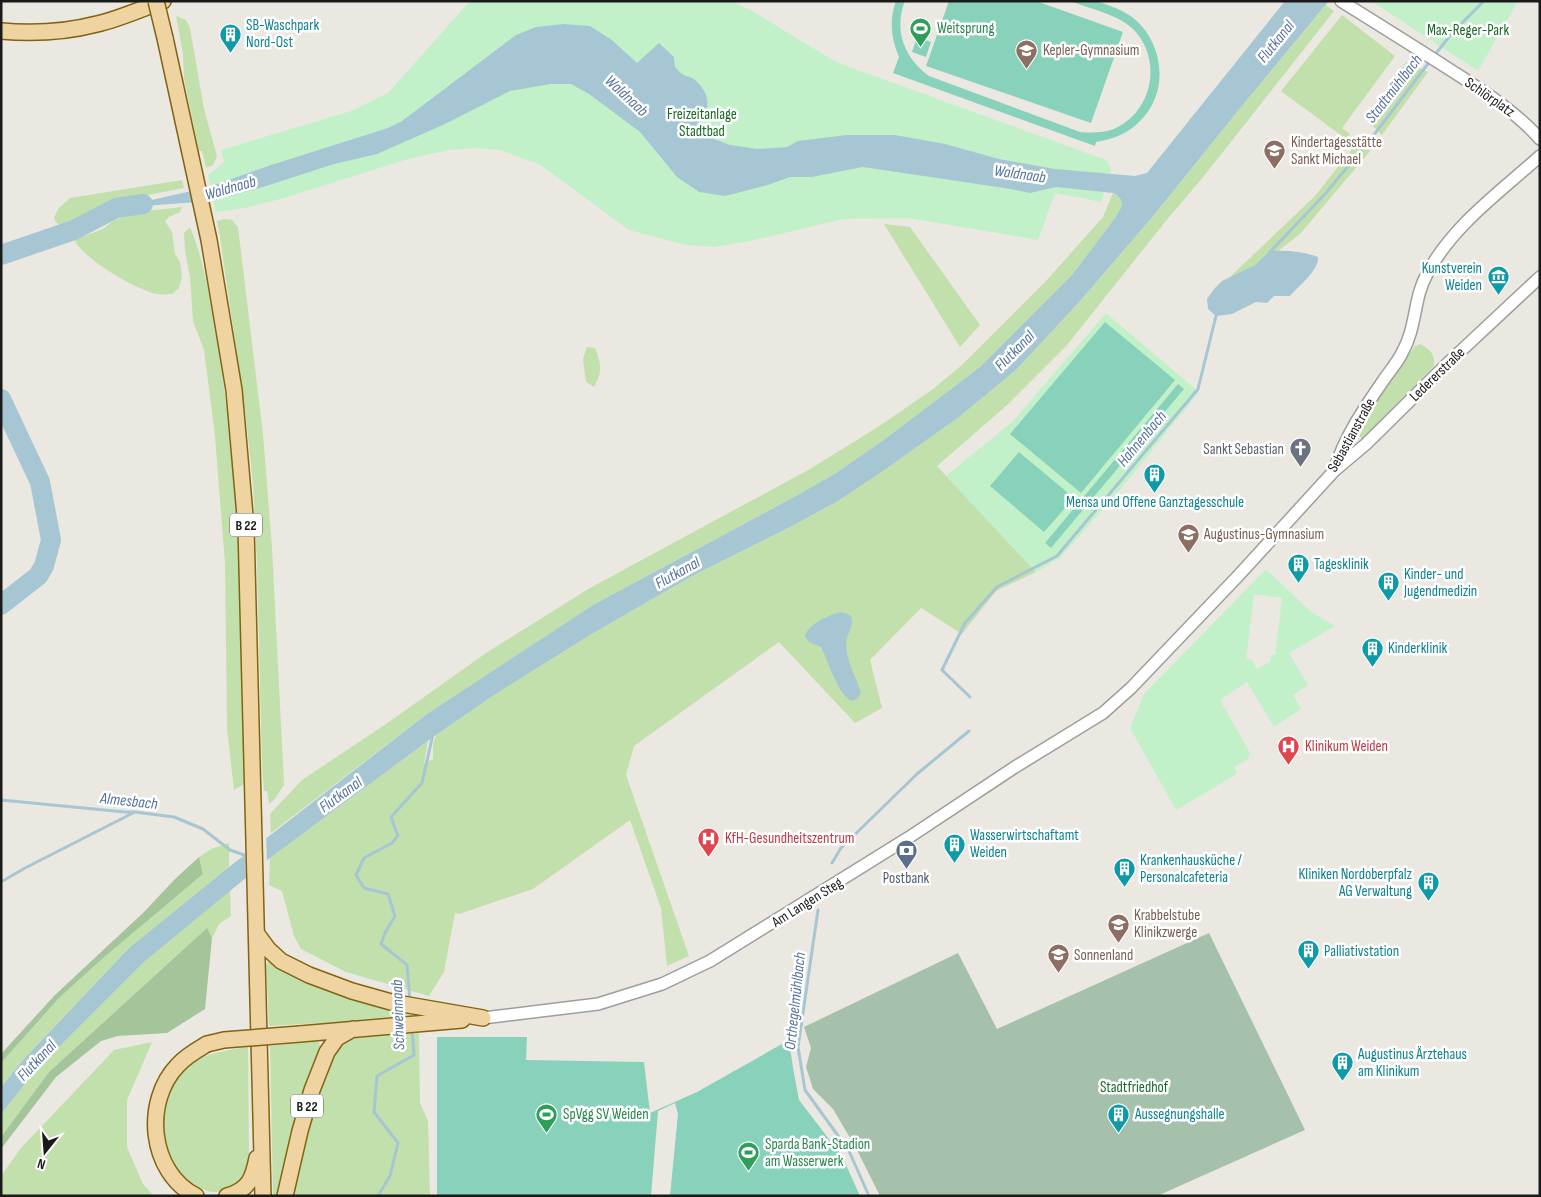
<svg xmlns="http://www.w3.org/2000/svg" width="1541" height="1197" viewBox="0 0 1541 1197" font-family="'Sofia Sans Condensed',sans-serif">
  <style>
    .grass { fill: #c1e0ac }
    .forest { fill: #a4c59a }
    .cemetery { fill: #a5c1ac }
    .park { fill: #c2f1c9; fill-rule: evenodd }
    .pitch { fill: #88d1bb }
    .water { fill: #a6c6d4 }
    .pier { fill: #ebe8e1 }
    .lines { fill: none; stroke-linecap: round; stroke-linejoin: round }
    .stream { stroke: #a6c6d4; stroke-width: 3 }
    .river { stroke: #a6c6d4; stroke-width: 20 }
    .minor-casing { stroke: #9e9e9e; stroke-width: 14 }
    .major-casing { stroke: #806411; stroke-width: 18 }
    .minor { stroke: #fff; stroke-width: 11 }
    .major { stroke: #efd4a2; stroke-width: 15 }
    .major-bridge-casing { stroke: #806411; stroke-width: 18; stroke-linecap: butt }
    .major-bridge { stroke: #efd4a2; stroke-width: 15 }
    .labels { text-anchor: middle; stroke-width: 5; stroke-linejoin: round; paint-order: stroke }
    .shield { fill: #fff; stroke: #5f5f5f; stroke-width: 1 }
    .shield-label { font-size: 14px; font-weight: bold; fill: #1a1a1a }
    .culture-label { font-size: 15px; fill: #0d838f; stroke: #fff; text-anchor: start }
    .leisure-label { font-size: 15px; fill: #27864d; stroke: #fff; text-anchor: start }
    .park-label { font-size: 15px; fill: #186925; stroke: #fff }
    .education-label { font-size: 15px; fill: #785e54; stroke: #fff; text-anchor: start }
    .street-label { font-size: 15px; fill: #1a1a1a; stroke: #fff }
    .worship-label { font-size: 15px; fill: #5b616d; stroke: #fff; text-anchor: end }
    .health-label { font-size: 15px; fill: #be3a42; stroke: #fff; text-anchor: start }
    .service-label { font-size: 15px; fill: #4e5e75; stroke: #fff }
    .water-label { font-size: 16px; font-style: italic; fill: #54729d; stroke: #fff }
  </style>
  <rect width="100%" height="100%" fill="#ebe8e1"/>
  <path class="grass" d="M1326,5L1334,11L1204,176L1165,222L1067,345L1006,406L937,466L1036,572L996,591L962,634L921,608L870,660L882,708L855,723L779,642L634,746L626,775L689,956L667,966L661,908L630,820L533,889L459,914L455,913L444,972L429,996L346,972L301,949L294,936L282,891L269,885L270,858L428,741L424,764L433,759V744L436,735L491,697L590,635L692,576L790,527L838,501L883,471L959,417L1017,369L1080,301L1154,215L1241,107Z
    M1342,15L1395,56L1342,128L1350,134L1346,139L1281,91Z
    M176,16L186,20L190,28L204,109L217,156L213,165L206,168L202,151H199L184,78L183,54Z
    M1406,62L1428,72L1382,135L1369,122Z
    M1364,134L1376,144L1300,234L1278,251H1270L1255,265L1231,278V276L1315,196Z
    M182,180L184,188L106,203L92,214L62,228L56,222L54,218L58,209L70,198Z
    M1113,193L1117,195L1121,200L1122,206L1115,218L1072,275L980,367L885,439L836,473L796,496L593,605L427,714L271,833L270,814L302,780L389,722L486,653L590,588L810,469L881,425L933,389L962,365L1046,281L1103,217Z
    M182,207L180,212L169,217L165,221L172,232L175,254L180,262L182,277L179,288L172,294C167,294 161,295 156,294C135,289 85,260 74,240L103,229L114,220L138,212Z
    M224,219L232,220L238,227L263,434L272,547L284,785L275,799L269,804L267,791H264L262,763L257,565L253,483L245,411L220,237L217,221Z
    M884,224L910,227L980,325L960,347Z
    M190,227C206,264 211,310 218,349C242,492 242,638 246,783L234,790L227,728L225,564L215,436L204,350L193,321L190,277L185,251L184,233Z
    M1421,344C1431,351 1435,353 1434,366L1362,439L1354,431L1415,346Z
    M587,347L595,348C601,364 603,371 594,387L586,382L583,359Z
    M229,843V867L129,948L24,1059L1,1087V1063L59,998L102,959L203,874L199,857L211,849Z
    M230,890L231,916L219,924L212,938L206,929L49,1072L1,1137V1114L36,1070L144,962Z
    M270,960L416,1014L336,1022L269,1026L266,965Z
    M419,1033L420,1103L428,1121L430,1196H291L302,1139L324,1072L342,1042L356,1038Z
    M315,1041L319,1042L320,1046L294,1126L280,1196H273L270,1046Z
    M152,1042L127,1100V1147L143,1184L154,1196H1V1176L21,1148L114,1050Z
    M248,1047L249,1160C246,1169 243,1180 235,1186C230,1190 220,1192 213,1192C180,1188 158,1144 163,1113C165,1103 169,1093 174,1085C179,1076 185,1067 193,1062C210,1052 230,1050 248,1047Z"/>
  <path class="forest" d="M199,857L203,874L102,959L59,998L1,1063V1054L55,995L144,912L175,879Z
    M207,928L212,938L205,1009L167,1033L118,1036L101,1041L56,1077L1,1149V1137L49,1072Z"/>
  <path class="cemetery" d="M1209,933L1305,1130L1157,1196H880L856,1148L833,1109L813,1089L806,1067L811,1048L804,1027L958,953L997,1029Z"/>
  <path class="park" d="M470,1H731L752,11L836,62L1106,160L1111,168L1110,174L1101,202L1055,193L1038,240L908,218L844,219L750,241L714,247L685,245L629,230L539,164L499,150L476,148L449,150L408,159L284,198L245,208L216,212L208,175L224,162L221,150L351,111L388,93Z
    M1371,1H1518L1478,71Z
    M1106,313L1199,392L1120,490L1060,558L1036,572L946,476L1013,421Z
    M1266,569L1310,611L1335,626L1289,653L1308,685L1293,695L1301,709L1274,727L1247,682L1220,700L1250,753L1247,760L1234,767L1237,774L1176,810L1130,728L1144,694ZM1254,594L1282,598L1275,655H1271L1270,662L1257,669L1252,660L1246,659Z"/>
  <path class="pitch" d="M896,1H905C893,30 905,59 929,76L1080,132C1091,133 1103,133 1114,129C1153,112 1163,59 1133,29C1117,14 1091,9 1070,1C1078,1 1086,0 1093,1C1103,2 1124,11 1132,17C1164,42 1170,92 1140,121C1128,134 1113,139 1096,142L1095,146L893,73L899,57C891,39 889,20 896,1Z
    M949,1H1036L1123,32L1091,123L926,66Z
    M917,37L931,42L926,57L912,52Z
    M1105,322L1175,380L1081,493L1010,434Z
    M1178,384L1184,389L1051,548L1045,543Z
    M1019,452L1074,498L1044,532L990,486Z
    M437,1037H527L526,1060L644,1062L650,1113L697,1092L789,1040L793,1068L799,1100L842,1156L860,1196H670L678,1114L675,1103L658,1111L651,1196H437Z"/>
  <path class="water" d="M1285,1H1329L1241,107L1154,215L1080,301L1017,369L959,417L883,471L838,501L790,527L692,576L590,635L491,697L436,735L270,858L144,962L36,1070L1,1114V1087L24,1059L129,948L229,867L427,714L593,605L796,496L836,473L885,439L980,367L1072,275L1115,218L1122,206L1121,200L1117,195L1113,193L1056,187L1030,193L1011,189L863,167L812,177H790L768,185L725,196L699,192L677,177L640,132L589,94L571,84H550L510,91L445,124L377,154L334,164L263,187L211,201L116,208L209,187L271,165L388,128L402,121L516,35L536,27L564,24L590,26L612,40L637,63L659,43L674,57L675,67C678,70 681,74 684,75C688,77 692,77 695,80C711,94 712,111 696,125L709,137L730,145L757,149L787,147L798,141L847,135H895L945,144L999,159L1055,169L1135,176L1147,173Z
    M1270,251C1287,250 1302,251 1318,257C1320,269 1298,287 1290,296H1274L1267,303L1256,302L1232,314L1216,316L1208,309L1207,299L1214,289L1222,281L1255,265Z
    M840,612C846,613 851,614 852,620C854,626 846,635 846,643C846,660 856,677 861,693L857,699L852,701C838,696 828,660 821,647L809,642L805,636C809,623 828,616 840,612Z"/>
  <path class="pier" d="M266,835L267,863L246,880L245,851Z"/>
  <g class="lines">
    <path class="stream" d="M1434,56L1452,33L1484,1
      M1269,253L1325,194L1370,140L1430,61
      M970,697L942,670L965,623L997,587L1057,556L1198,389L1216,316L1218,313
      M1,800L125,812H135L174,817L203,829L230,850L244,855
      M832,863L841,848L917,774L969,731
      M1,882L25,868L133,813
      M818,910L798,1047L805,1090L849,1151L869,1196
      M410,1002L407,965L381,944L385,933L395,916L388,894L364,888L356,875L364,858L392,843L398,836L391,817L422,783L433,734
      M378,1196L390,1176L398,1143L374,1112L377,1076L414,1055L412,1028"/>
    <path class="river" d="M1,255L74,230L116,208L143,204
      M1,399L40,482L51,540L44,566L38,576L1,605"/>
    <defs>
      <path id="minor" d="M1341,1C1378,24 1415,47 1452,71C1483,91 1515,111 1540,139
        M1334,471L1366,444L1449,362L1540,277
        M483,1018L598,1004L662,984L710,961L908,838L1015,767L1103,713L1131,688L1238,576L1334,471C1344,438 1363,410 1383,381C1389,372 1397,363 1402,353C1417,327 1413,299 1427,274C1452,226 1500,192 1540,156"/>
      <path id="major" d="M1,31C33,34 66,32 97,24C119,19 141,9 163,1
        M165,38L209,240L234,390L246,527L263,1196
        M257,934L268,949L281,961L309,975L352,991L391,1002L483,1018
        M300,1034L462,1020
        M196,1196C149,1172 143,1101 178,1065C186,1056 197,1050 207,1044
        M227,1196C249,1190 253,1178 257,1158
        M285,1196L300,1131L312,1090L327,1052L337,1038L353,1029"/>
    </defs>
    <use href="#minor" class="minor-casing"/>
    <use href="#major" class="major-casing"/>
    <use href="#minor" class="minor"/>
    <use href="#major" class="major"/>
    <defs>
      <path id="major-bridge" d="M156,1L165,38
        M207,1044L224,1040L300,1034"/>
    </defs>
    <use href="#major-bridge" class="major-bridge-casing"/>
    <use href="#major-bridge" class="major-bridge"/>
  </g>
  <defs>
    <symbol id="stadium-pin" viewBox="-11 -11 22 30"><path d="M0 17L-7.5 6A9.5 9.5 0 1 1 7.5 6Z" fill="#2e9e5b" stroke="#fff"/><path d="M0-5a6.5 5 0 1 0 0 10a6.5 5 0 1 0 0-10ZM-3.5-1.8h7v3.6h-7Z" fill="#fff"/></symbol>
    <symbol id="building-pin" viewBox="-11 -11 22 30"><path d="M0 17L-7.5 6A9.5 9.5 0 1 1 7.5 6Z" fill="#0f9aa8" stroke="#fff"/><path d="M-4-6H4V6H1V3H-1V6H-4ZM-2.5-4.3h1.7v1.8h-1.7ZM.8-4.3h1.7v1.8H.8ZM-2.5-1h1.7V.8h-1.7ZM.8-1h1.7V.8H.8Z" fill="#fff"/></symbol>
    <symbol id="school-pin" viewBox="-11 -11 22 30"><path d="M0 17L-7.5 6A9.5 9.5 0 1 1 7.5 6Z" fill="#8d6e63" stroke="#fff"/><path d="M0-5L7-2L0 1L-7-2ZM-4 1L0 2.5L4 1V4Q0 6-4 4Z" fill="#fff"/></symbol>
    <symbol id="museum-pin" viewBox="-11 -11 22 30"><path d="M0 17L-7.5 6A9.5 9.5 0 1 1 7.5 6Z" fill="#0f9aa8" stroke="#fff"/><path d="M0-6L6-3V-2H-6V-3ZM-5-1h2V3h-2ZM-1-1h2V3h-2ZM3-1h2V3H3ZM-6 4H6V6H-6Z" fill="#fff"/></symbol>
    <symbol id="church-pin" viewBox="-11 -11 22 30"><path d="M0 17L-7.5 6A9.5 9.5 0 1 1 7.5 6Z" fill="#6b7280" stroke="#fff"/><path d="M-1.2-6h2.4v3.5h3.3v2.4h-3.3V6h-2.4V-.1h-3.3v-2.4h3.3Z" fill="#fff"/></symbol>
    <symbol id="hospital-pin" viewBox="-11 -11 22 30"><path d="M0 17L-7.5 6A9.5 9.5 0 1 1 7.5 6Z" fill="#e0444e" stroke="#fff"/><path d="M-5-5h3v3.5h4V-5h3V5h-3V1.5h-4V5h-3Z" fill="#fff"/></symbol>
    <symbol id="bank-pin" viewBox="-11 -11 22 30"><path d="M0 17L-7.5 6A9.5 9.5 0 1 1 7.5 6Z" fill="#5c6f8a" stroke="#fff"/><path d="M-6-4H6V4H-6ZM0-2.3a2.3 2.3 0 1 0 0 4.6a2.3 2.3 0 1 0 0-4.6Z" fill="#fff"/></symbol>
  </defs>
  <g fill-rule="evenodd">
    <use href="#stadium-pin" x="908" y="16" width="25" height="34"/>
    <use href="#building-pin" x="218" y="22" width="25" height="34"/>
    <use href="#school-pin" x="1014" y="38" width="25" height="34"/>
    <use href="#school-pin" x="1262" y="138" width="25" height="34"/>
    <use href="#museum-pin" x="1486" y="264" width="25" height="34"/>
    <use href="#church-pin" x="1288" y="436" width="25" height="34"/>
    <use href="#building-pin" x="1142" y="462" width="25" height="34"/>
    <use href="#school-pin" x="1176" y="522" width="25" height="34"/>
    <use href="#building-pin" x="1286" y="552" width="25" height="34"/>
    <use href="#building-pin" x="1376" y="570" width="25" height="34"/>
    <use href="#building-pin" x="1360" y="636" width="25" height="34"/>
    <use href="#hospital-pin" x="1276" y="734" width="25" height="34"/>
    <use href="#hospital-pin" x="696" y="826" width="25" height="34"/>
    <use href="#building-pin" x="942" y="832" width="25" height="34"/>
    <use href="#bank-pin" x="894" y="838" width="25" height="34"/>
    <use href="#building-pin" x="1112" y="856" width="25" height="34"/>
    <use href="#building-pin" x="1416" y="870" width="25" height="34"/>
    <use href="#school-pin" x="1106" y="912" width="25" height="34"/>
    <use href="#building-pin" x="1296" y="938" width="25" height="34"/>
    <use href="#school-pin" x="1046" y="942" width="25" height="34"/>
    <use href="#building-pin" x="1330" y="1050" width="25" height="34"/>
    <use href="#stadium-pin" x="534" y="1102" width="25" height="34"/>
    <use href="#building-pin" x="1106" y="1102" width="25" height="34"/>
    <use href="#stadium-pin" x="736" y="1140" width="25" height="34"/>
  </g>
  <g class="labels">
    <g class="shield">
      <rect x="230" y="513.5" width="32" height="23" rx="4"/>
      <rect x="291" y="1094.5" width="32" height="23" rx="4"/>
    </g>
    <g class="shield-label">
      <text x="246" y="530">B 22</text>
      <text x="307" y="1111">B 22</text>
    </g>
    <g class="culture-label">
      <text x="246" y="30">SB-Waschpark<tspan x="246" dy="17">Nord-Ost</tspan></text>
      <text x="1482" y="273" text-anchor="end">Kunstverein<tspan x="1482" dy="17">Weiden</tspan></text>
      <text x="1155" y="507" text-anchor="middle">Mensa und Offene Ganztagesschule</text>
      <text x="1314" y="569">Tagesklinik</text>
      <text x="1404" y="579">Kinder- und<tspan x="1404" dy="17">Jugendmedizin</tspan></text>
      <text x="1388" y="653">Kinderklinik</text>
      <text x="970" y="840">Wasserwirtschaftamt<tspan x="970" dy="17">Weiden</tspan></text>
      <text x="1140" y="865">Krankenhausküche /<tspan x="1140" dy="17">Personalcafeteria</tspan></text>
      <text x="1412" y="879" text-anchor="end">Kliniken Nordoberpfalz<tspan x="1412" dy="17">AG Verwaltung</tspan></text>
      <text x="1324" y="956">Palliativstation</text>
      <text x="1358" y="1059">Augustinus Ärztehaus<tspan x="1358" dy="17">am Klinikum</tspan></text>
      <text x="1135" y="1119">Aussegnungshalle</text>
    </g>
    <g class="leisure-label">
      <text x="937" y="33">Weitsprung</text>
      <text x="563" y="1119">SpVgg SV Weiden</text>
      <text x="765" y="1149">Sparda Bank-Stadion<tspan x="765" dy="17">am Wasserwerk</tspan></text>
    </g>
    <g class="park-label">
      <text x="1468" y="35">Max-Reger-Park</text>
      <text x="702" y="119">Freizeitanlage<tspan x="702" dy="17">Stadtbad</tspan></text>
      <text x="1134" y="1092">Stadtfriedhof</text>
    </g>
    <g class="education-label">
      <text x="1043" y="55">Kepler-Gymnasium</text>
      <text x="1291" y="147">Kindertagesstätte<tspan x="1291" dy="17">Sankt Michael</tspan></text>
      <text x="1204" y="539">Augustinus-Gymnasium</text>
      <text x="1134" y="920">Krabbelstube<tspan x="1134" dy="17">Klinikzwerge</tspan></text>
      <text x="1074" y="960">Sonnenland</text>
    </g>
    <g class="street-label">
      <text transform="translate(1490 97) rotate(35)" y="5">Schlörplatz</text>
      <text transform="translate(1437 374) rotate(-44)" y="5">Ledererstraße</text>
      <text transform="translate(1351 435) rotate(-61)" y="5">Sebastianstraße</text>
      <text transform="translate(807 902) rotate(-32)" y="5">Am Langen Steg</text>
    </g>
    <g class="worship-label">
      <text x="1284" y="454">Sankt Sebastian</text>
    </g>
    <g class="health-label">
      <text x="1305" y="751">Klinikum Weiden</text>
      <text x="725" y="843">KfH-Gesundheitszentrum</text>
    </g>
    <g class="service-label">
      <text x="906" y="883">Postbank</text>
    </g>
    <g class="water-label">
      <text transform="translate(1275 41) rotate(-51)" y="6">Flutkanal</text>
      <text transform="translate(1393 88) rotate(-52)" y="6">Stadtmühlbach</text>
      <text transform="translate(627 95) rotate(43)" y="6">Waldnaab</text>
      <text transform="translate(1020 173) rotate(8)" y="6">Waldnaab</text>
      <text transform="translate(230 187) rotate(-16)" y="6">Waldnaab</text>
      <text transform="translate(1014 350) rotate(-45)" y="6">Flutkanal</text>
      <text transform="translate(1141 438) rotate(-50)" y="6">Hahnenbach</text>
      <text transform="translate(677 572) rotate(-29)" y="6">Flutkanal</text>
      <text transform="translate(340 794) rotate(-36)" y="6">Flutkanal</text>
      <text transform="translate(129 800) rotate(6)" y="6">Almesbach</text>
      <text transform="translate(794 1001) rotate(-84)" y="6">Orthegelmühlbach</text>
      <text transform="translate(397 1015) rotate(-92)" y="6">Schweinnaab</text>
      <text transform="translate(36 1060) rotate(-47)" y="6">Flutkanal</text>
    </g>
  </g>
  <rect width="1541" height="1197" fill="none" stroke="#1a1a1a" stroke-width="5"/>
  <g transform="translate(45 1152) rotate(197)" stroke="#ffffff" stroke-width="4" paint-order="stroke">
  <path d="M0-4L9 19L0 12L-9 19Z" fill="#1a1a1a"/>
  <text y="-8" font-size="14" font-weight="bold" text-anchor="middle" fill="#1a1a1a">N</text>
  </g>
</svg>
